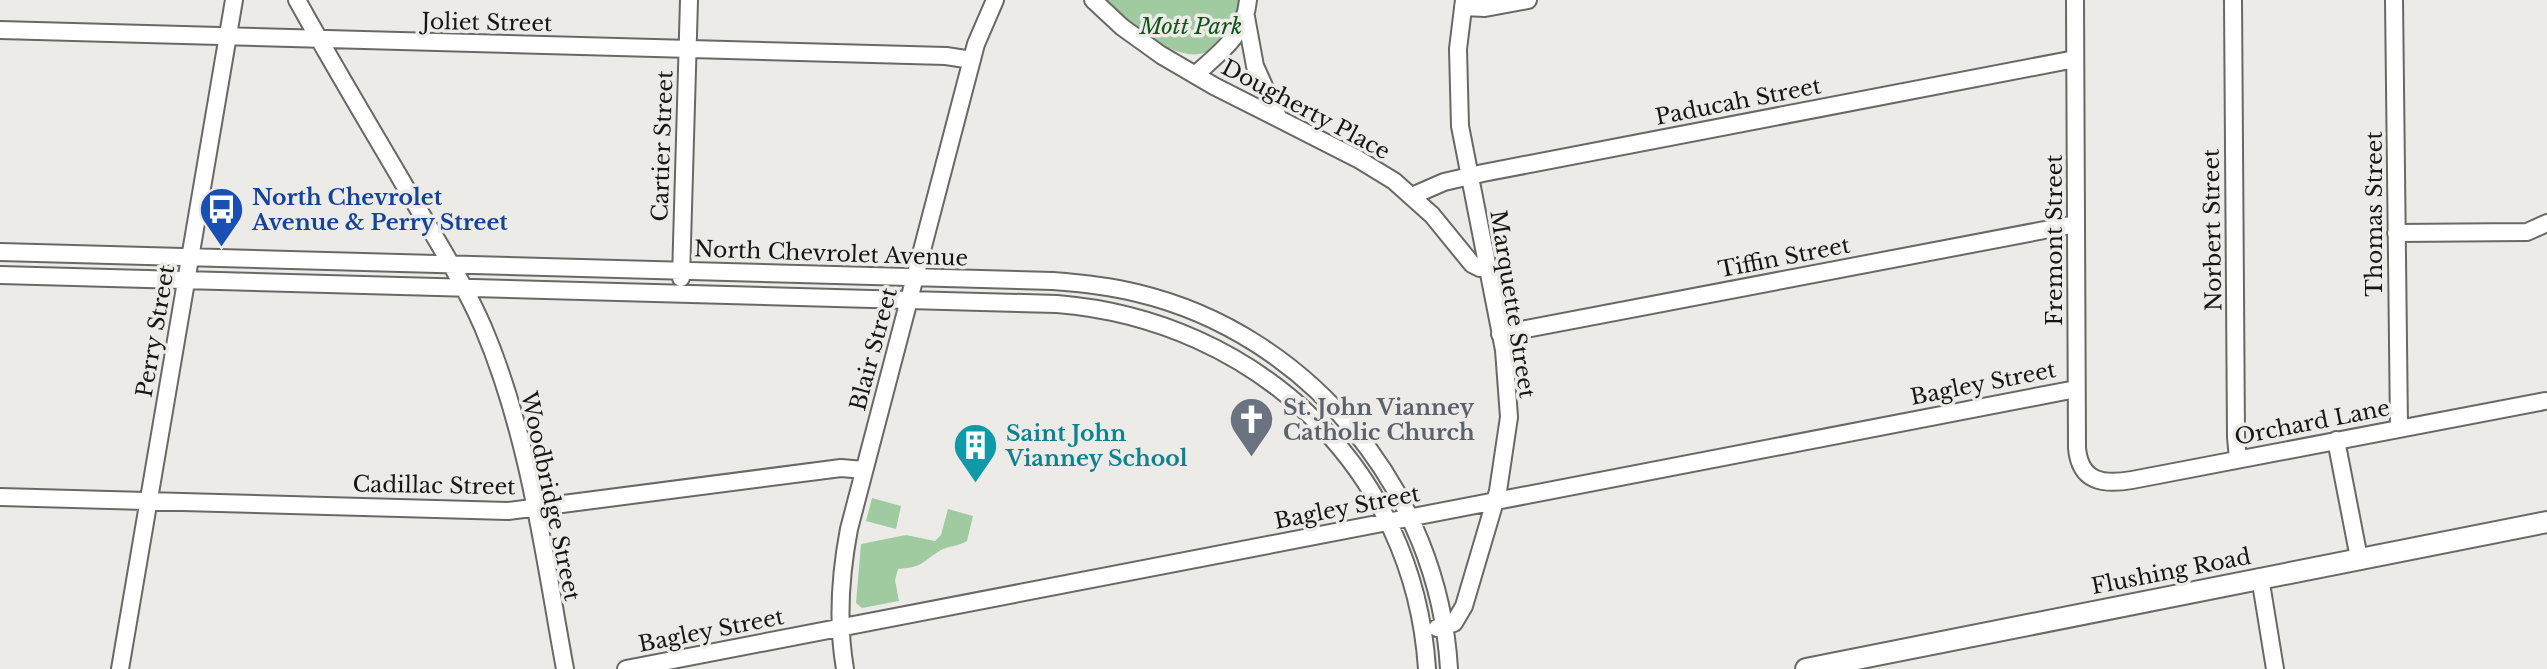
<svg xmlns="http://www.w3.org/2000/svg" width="2547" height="669" viewBox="0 0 2547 669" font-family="'Libre Baskerville',serif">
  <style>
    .green { fill: #a0caa0 }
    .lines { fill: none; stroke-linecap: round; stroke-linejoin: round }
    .minor-casing { stroke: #696864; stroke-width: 20 }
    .major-casing { stroke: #696864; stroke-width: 24 }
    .minor { stroke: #fff; stroke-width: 16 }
    .major { stroke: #fff; stroke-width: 20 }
    .labels { text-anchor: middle; stroke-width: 7; stroke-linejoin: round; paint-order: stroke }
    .street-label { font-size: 22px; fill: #171615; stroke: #edebe7 }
    .park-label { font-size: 22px; font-style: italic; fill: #0d5718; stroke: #edebe7 }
    .transit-label { font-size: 22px; font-weight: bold; fill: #164399; stroke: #edebe7; text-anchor: start }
    .worship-label { font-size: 22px; font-weight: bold; fill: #5b616d; stroke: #edebe7; text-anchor: start }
    .culture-label { font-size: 22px; font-weight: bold; fill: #0d838f; stroke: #edebe7; text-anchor: start }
  </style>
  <rect width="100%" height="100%" fill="#edebe7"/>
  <path class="green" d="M1107,0H1240C1239,14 1231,29 1223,40C1189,81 1133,24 1107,0Z
    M872,498L901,506L896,529L866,521Z
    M948,509L973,516L967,541C959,546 949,546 941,550C921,562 925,567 898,569L895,580L899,601L862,608L856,603L861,544L906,535L935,541L941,535Z"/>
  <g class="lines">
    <defs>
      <path id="minor" d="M297,0C334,67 374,133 413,200C437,241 464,283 483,327C529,435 544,555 565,669
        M1093,0L1122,27L1161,55L1214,86L1358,159L1394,181L1432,215L1472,264L1480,268H1487
        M2075,0L2077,448C2080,482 2103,485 2132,480L2545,401
        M2233,0L2236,437L2238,459
        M2394,0L2399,428
        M1463,7L1485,8L1528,0
        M1246,17L1255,66L1279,119
        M0,30L946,56L972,60
        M1195,75C1220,52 1245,36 1248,0
        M1412,196L1444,182L1483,173L2075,59
        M2396,233L2527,232L2547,223
        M0,252L1053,281C1081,283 1109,286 1137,293C1310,334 1439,493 1449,669
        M0,275L1057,304C1255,320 1414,467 1427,669
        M681,278L689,0
        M1500,334L2076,224
        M2336,440L2359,558
        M0,497L508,511L841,468L864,470
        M2260,577L2275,669
        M1437,628L1454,623L1464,606L1498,491L1509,417L1504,350L1460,126L1458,49L1464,0
        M120,669L234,0
        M626,669L2076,389
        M845,669C837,622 840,576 849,529L976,44L995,0"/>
      <path id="major" d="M1806,669L2547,522"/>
    </defs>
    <use href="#minor" class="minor-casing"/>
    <use href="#major" class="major-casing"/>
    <use href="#minor" class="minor"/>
    <use href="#major" class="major"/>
  </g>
  <defs>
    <symbol id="bus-pin" viewBox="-11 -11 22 30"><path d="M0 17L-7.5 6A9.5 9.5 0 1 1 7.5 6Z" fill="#1a4fb4" stroke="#edebe7"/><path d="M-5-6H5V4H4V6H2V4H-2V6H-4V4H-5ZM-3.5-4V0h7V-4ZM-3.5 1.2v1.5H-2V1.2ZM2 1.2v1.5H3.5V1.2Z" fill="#fff"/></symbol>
    <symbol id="church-pin" viewBox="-11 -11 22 30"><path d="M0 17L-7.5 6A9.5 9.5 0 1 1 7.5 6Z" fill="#6b7280" stroke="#edebe7"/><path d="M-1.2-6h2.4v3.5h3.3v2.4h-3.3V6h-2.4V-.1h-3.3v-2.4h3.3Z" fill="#fff"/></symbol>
    <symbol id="building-pin" viewBox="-11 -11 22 30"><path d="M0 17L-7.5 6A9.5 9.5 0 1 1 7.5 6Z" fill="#0f9aa8" stroke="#edebe7"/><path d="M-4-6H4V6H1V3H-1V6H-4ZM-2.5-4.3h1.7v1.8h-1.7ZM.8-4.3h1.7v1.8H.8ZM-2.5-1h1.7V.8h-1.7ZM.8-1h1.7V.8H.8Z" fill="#fff"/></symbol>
  </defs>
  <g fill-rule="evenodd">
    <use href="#bus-pin" x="196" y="184" width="51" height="69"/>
    <use href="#church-pin" x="1226" y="394" width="51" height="69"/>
    <use href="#building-pin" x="950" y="420" width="51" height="69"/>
  </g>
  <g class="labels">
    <g class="street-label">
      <text transform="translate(487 22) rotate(1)" y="8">Joliet Street</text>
      <text transform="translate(1738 101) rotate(-11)" y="8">Paducah Street</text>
      <text transform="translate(1306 109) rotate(28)" y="8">Dougherty Place</text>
      <text transform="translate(662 146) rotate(-88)" y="8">Cartier Street</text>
      <text transform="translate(2374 214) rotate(-90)" y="8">Thomas Street</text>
      <text transform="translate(2212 230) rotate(-91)" y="8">Norbert Street</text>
      <text transform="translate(2054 240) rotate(-90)" y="8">Fremont Street</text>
      <text transform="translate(831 253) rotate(2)" y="8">North Chevrolet Avenue</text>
      <text transform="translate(1784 257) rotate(-11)" y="8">Tiffin Street</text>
      <text transform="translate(1513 304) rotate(81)" y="8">Marquette Street</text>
      <text transform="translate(155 331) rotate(-80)" y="8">Perry Street</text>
      <text transform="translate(873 349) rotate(-75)" y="8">Blair Street</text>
      <text transform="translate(1983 383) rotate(-11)" y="8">Bagley Street</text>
      <text transform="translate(2312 422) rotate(-11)" y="8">Orchard Lane</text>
      <text transform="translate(434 485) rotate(1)" y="8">Cadillac Street</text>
      <text transform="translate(551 496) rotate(78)" y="8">Woodbridge Street</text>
      <text transform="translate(1347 507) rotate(-11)" y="8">Bagley Street</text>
      <text transform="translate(2171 571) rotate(-11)" y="8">Flushing Road</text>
      <text transform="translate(711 630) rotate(-11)" y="8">Bagley Street</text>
    </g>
    <g class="park-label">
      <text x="1191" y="34">Mott Park</text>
    </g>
    <g class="transit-label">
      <text x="252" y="205">North Chevrolet<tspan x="252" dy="25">Avenue &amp; Perry Street</tspan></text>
    </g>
    <g class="worship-label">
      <text x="1283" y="415">St. John Vianney<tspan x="1283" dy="25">Catholic Church</tspan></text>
    </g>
    <g class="culture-label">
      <text x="1006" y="441">Saint John<tspan x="1006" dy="25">Vianney School</tspan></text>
    </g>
  </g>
</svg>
